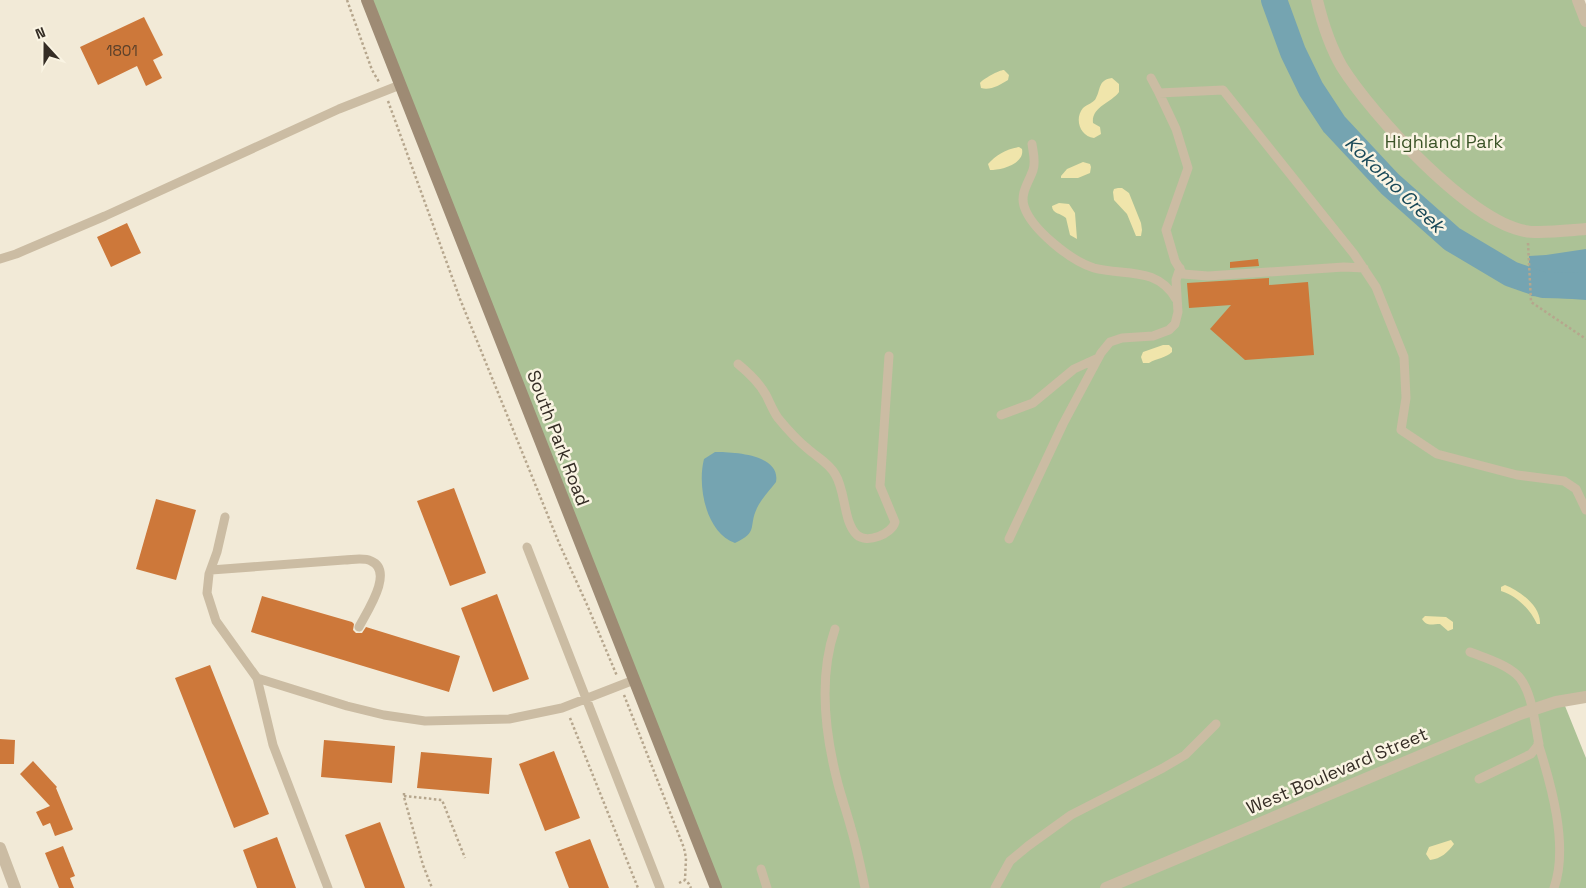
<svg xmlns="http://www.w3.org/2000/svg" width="1586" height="888" viewBox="0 0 1586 888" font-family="'Space Grotesk',sans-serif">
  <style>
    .green { fill: #acc296 }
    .sand { fill: #f0e5ab }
    .water { fill: #75a4b1 }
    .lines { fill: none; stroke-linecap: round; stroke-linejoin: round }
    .river { stroke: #75a4b1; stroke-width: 26 }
    .building { fill: #cd783a }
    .path { stroke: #b6a68d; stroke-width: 2.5; stroke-dasharray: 2.5 2.5; stroke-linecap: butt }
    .lane { stroke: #cbbca3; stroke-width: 9 }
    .street { stroke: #cbbca3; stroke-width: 12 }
    .secondary { stroke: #9e8b74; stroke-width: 12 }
    .labels { text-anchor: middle; stroke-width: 5; stroke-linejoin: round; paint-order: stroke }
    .number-label { font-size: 15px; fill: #5b402a }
    .park-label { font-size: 18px; fill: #3c5428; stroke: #faf4e3 }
    .street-label { font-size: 18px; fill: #352d25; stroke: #faf4e3 }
    .water-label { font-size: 19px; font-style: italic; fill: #194958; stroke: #faf4e3 }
  </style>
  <rect width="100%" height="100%" fill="#f2ead7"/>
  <path class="green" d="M367,0H1578L1586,20V697L1563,701L1586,758V888H713Z"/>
  <path class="sand" d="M1004,70L1009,75L1008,80C1000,85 990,91 981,88L980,83C983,79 999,70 1004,70Z
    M1112,78L1119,84V92C1111,103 1091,107 1093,123L1100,127L1101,134L1094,138C1080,136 1074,119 1083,108C1087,104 1094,103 1096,98C1101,89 1098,80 1112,78Z
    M1019,147L1022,149C1025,164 1001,170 990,170L988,164C996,155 1006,149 1019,147Z
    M1083,162L1090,164L1091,167L1090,173L1078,178H1061V176L1067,169Z
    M1118,188H1122L1129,193L1141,223L1142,230L1141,236H1136L1127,214L1114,200L1113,192L1114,189Z
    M1059,203L1069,204L1075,213L1077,239L1070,235L1066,218C1061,213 1052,214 1052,206Z
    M1163,345H1169L1172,348V352C1166,358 1157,358 1149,363H1143L1141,357L1143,352Z
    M1505,585C1520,591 1541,606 1540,624H1537C1530,609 1517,596 1501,591V587Z
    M1425,616L1446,617L1453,622V629L1448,631L1440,624C1432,624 1427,627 1422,619Z
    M1451,840L1454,844C1448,852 1441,859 1430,860L1426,854L1429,847Z"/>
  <path class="water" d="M1586,249V300L1531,296L1529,280V256L1546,255Z
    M715,452C733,452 781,454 776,482C770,490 762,498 757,508C748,527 759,532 735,543C706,533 697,486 704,459Z"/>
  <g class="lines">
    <path class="river" d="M1274,0L1293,52L1311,89L1334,124L1390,184L1452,239L1511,274L1543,285L1586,286"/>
  </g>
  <path class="building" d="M144,17L163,55L153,60L162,78L146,86L137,66L98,85L80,47Z
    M127,223L141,253L111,267L97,237Z
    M1258,259L1259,266L1230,268V262Z
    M1269,278V285L1308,282L1314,355L1245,360L1210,329L1231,305L1189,308L1187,283Z
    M454,488L486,573L450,586L417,501Z
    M156,499L196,510L176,580L136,569Z
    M497,594L529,679L493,692L461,608Z
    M262,596L352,622L354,624L353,630L356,633H362L366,627L460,656L449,692L251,632Z
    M210,665L269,814L234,828L175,678Z
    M0,739L15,740L14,764H0Z
    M324,740L395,746L392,783L321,777Z
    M554,751L580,818L545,831L519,764Z
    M421,752L492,758L489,794L417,788Z
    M33,761L57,787L56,788L73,829L72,830L55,836L50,823L43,826L36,812L50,806L20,774Z
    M380,822L405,888H365L345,835Z
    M277,837L296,888H257L243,850Z
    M590,839L609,888H569L555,852Z
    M63,846L75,876L70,878L74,888H59L45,853Z"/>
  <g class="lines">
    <path class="path" d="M347,0L372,70L379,82
      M388,101L460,299L559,543L588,607L617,676
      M1528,243L1531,302L1586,339
      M624,695L684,848L686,858L685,880L689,884L691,888
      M570,718L638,888
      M404,793V797L423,865L432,888
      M404,796L442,800L465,858
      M679,883L685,880"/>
    <path class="lane" d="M1151,78L1159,93L1223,90L1354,254L1376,287L1404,357L1406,398L1401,430L1437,454L1517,475L1564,481L1576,489L1586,510
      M1159,93L1176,129L1188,168L1166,230L1175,261L1183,274L1208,276L1344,267L1364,268
      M1032,144C1033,152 1036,161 1033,170C1029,182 1020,193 1024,206C1031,229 1071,261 1094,268C1124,276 1157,266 1176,299
      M0,259L16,254L105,216L339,109L400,85
      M738,364C749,373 759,382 766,395C770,403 773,411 778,418C787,429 797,440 808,449C817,457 829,463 835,474C846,491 843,522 857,535C867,544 892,534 895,522L880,486L889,356
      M1001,415L1033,403L1074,369L1098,358
      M225,517L217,552L209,574L207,593L216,621L257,678L347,706L384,715L425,721L509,719L562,708L634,680
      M1009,539L1063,424L1101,353L1110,342L1122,338L1153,336L1169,330L1175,324L1178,312L1176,280L1180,268
      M527,547L660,888
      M211,570L344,560C352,560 363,557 371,561C395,571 366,613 359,627
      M835,629C818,678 825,734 838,784C842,799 847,813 851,828C857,848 861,868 865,888
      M1470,652C1485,658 1503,663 1516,674C1532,687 1535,725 1539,744L1531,754L1479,779
      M257,678L273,745L328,888
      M1538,743C1551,784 1569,846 1554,888
      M761,869L767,888
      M995,888L1010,861L1028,846L1071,815L1163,768L1185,755L1216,724"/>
    <path class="street" d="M1317,0C1322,21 1331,48 1342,67C1373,116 1469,221 1525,231C1539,234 1571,230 1586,229
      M1578,0L1586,21
      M0,848L15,888
      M1106,888L1520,714L1556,702L1586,697"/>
    <path class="secondary" d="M367,0L716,888"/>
  </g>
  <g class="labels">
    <g class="number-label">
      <text x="122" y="56">1801</text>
    </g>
    <g class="park-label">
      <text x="1444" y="148">Highland Park</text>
    </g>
    <g class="street-label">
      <text transform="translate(558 438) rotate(69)" y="6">South Park Road</text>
      <text transform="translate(1337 771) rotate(-23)" y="6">West Boulevard Street</text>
    </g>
    <g class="water-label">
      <text transform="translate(1395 184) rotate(44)" y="7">Kokomo Creek</text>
    </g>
  </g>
  <g transform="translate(45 45) rotate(339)" stroke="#faf4e3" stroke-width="4" paint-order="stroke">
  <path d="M0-4L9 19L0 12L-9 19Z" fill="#352d25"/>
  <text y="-8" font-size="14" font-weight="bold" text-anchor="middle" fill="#352d25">N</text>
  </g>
</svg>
